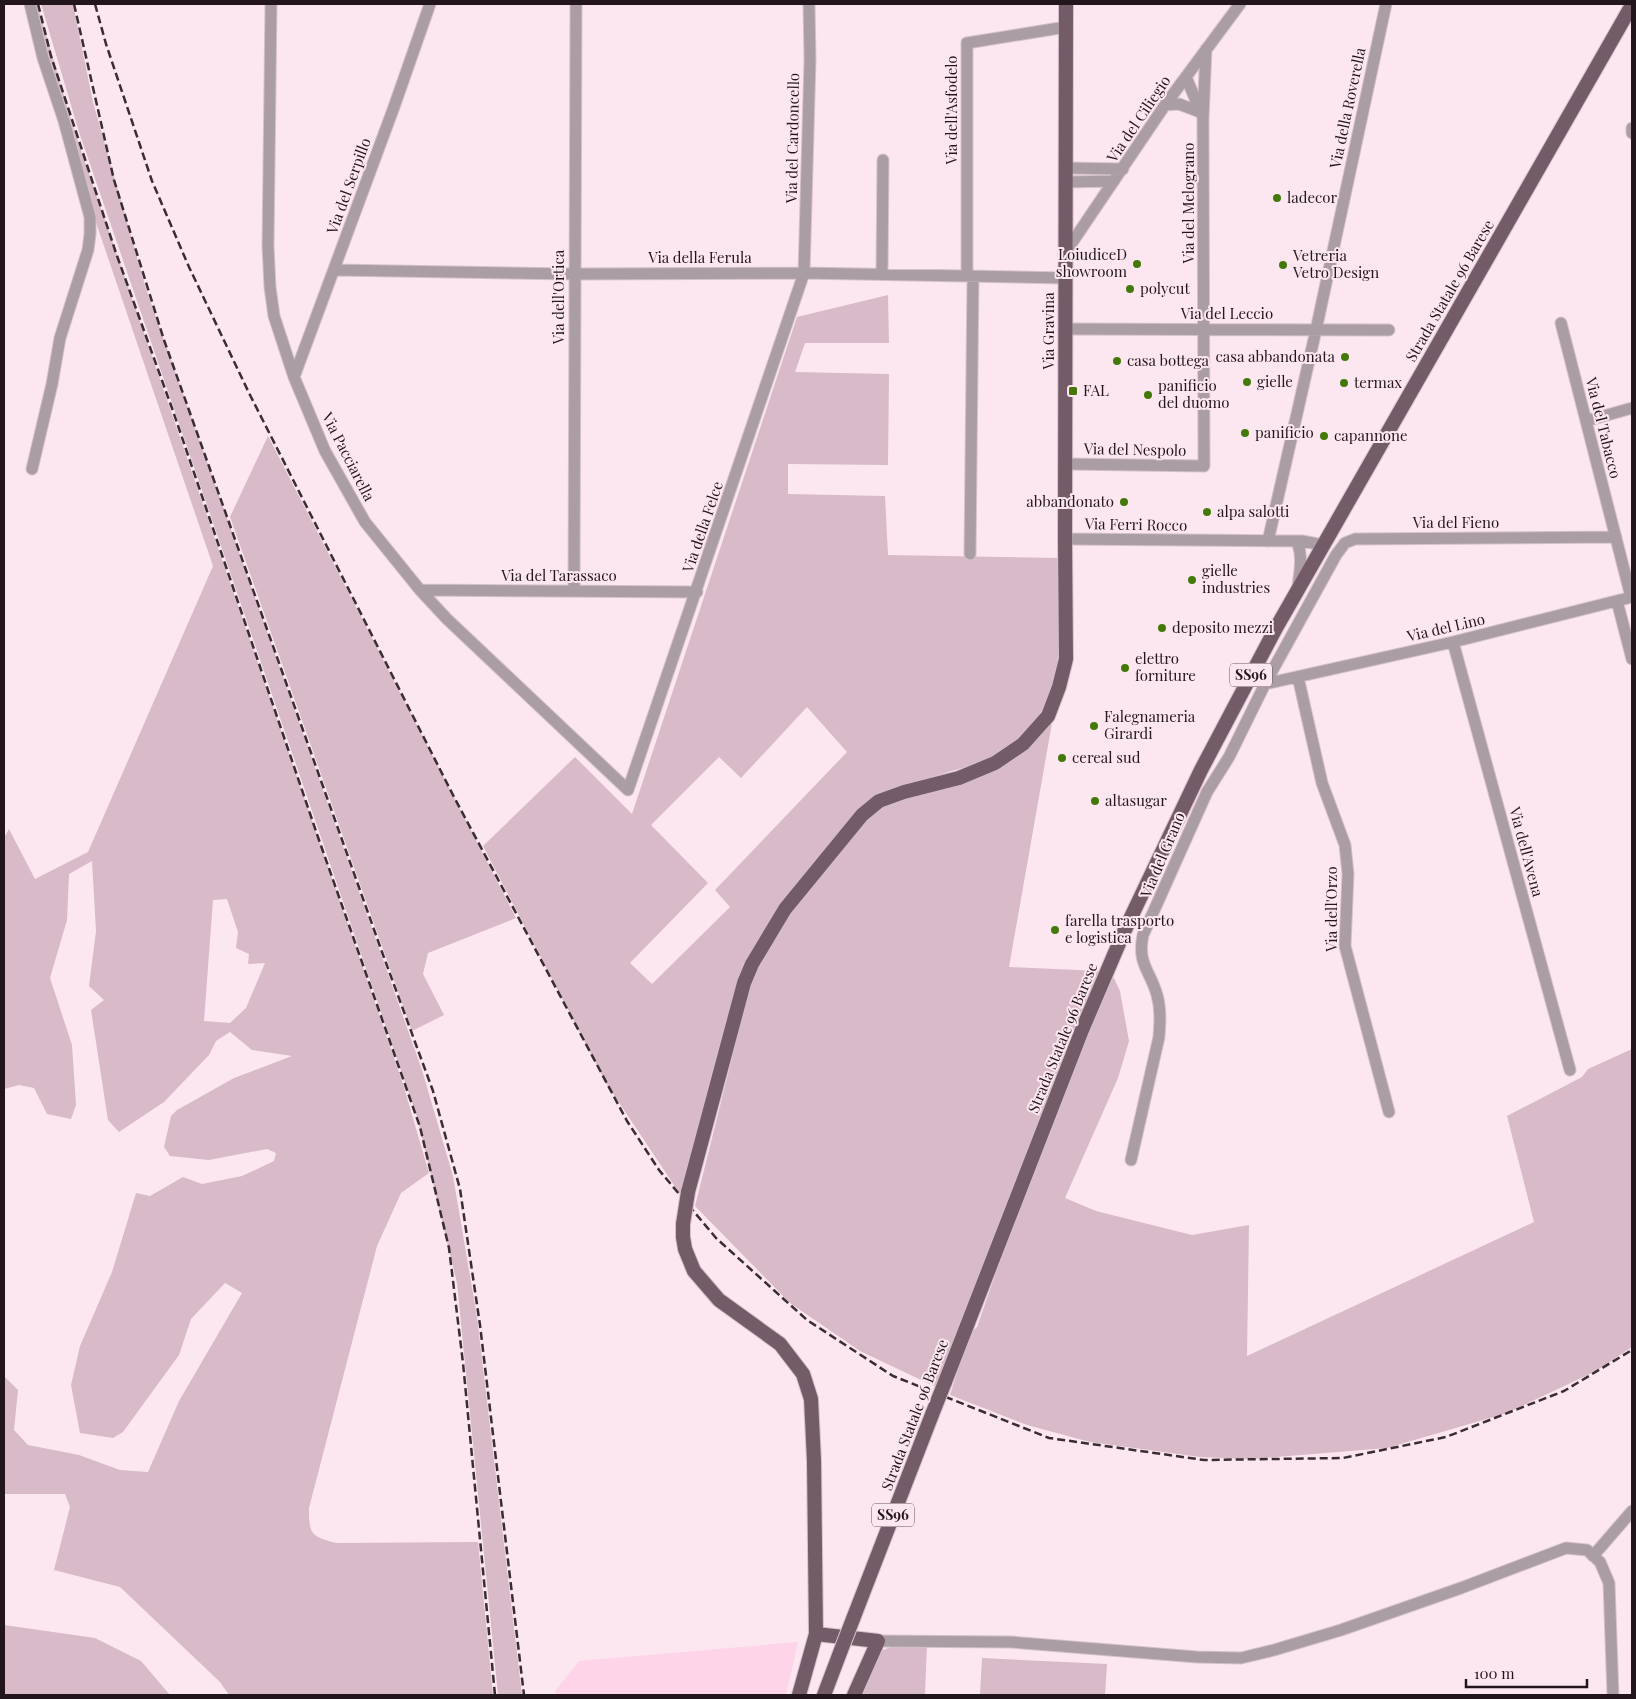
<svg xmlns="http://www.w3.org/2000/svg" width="1636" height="1699" viewBox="0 0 1636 1699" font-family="'Playfair Display',serif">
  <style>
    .built { fill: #fdd4e8 }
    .green { fill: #d8bac8; fill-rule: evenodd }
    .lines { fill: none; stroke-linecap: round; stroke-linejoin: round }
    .minor-casing { stroke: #d5c1cb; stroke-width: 13 }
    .major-casing { stroke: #d5c1cb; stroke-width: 16 }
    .minor { stroke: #ab9da4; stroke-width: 11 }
    .major { stroke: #735b67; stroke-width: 14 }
    .rail { stroke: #392c33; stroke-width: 2.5; stroke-dasharray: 8 4; stroke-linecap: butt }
    .major-bridge-casing { stroke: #d5c1cb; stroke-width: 16; stroke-linecap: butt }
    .major-bridge { stroke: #735b67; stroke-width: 14 }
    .poi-dot { fill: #437909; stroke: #fce7f1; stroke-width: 2 }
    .labels { text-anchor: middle; stroke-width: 4; stroke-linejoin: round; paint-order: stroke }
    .shield { fill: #fce7f1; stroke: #63555c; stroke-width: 1 }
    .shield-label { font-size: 14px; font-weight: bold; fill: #22161c }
    .street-label { font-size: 15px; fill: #22161c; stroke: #fce7f1 }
    .poi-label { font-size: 15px; fill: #22161c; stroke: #fce7f1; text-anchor: start }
  </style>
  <rect width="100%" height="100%" fill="#fce7f1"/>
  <path class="built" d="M798,1642L786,1695H556L555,1691L579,1661Z"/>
  <path class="green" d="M26,4H37L75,133L403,1084L429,1173L401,1193L377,1246L309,1508C309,1535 311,1536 336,1543L478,1542L493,1695H229L220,1682L120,1587L54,1570L70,1507L65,1494H4V1376L18,1390L14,1430L28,1445L79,1455L120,1470L148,1472L179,1401L242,1293L225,1283L191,1319L179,1355L123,1432L113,1438L80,1433L71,1385L80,1346L112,1272L136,1193L150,1196L183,1177L202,1184L242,1176L274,1161L276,1153L267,1149L209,1160L170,1156L164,1147L171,1116L177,1110L234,1078L292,1056L252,1050L230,1032L216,1041L209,1055L164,1102L119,1132L108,1120L91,1010L104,1000L89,986L96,931L92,861L69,874L67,920L50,978L72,1045L76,1105L71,1119L47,1114L34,1088L19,1085L4,1089V838L9,829L35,879L88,852L213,566L44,70ZM227,899L238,932L236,948L249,954L248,964L265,963L246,1008L230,1023L204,1021L213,900Z
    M41,4H73L93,102L146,289L422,1070L453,1176L477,1317L522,1695H498L457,1283L417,1117L79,132Z
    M888,295L889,343H805L795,372L889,374L888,465L788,464V494L885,496L888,555L1059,558C1059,637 1073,714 991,758C979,765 961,768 948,772C922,780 897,789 872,799L740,981L680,1194L606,1083L483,846L575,757L632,814L797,317ZM807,707L847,752L715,890L730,907L652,984L630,963L708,883L651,825L719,757L741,778Z
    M268,436L516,918L428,953L423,974L444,1015L412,1031L230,517Z
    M1052,723L1009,967L1100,971L1014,1185L940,1389L860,1351L790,1303L695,1206L753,974L794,905L869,817L888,802L999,767Z
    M1112,974L1120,991L1129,1041L1118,1078L1065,1198L1096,1211L1192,1235L1249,1225L1247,1356L1534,1222L1507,1116L1582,1077L1588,1069L1632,1049V1347L1596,1371L1507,1413L1387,1448L1252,1459L1200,1457L1090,1442L1027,1425L950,1395L969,1335L977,1327L1025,1189Z
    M4,1625L95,1638L141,1661L170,1695H4Z
    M902,1643H927L925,1695H861L880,1651Z
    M982,1658L1107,1664L1105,1695H980Z"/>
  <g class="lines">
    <defs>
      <path id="minor" d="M30,4L43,58L64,121L90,217V234L88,250L60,338L52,384L32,469
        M271,4L268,246L270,287L274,316L294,377L325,451L365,522L420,590L447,619L628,790L804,273L810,60L809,4
        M1186,77L1202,115
        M1165,105L1179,104L1200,112
        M1632,128V133
        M1066,168L1123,169
        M1066,182L1114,181
        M1065,253L1165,105L1240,4
        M335,270L574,274L804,273L1065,278
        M882,274L883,160
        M967,276V43L1066,27
        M1561,323L1631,597
        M1065,329L1389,330
        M294,377L394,107L430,4
        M1586,421L1632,408
        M1065,464L1204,466L1203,119L1206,49
        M1065,539L1302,541L1323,545
        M1268,541L1316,330L1386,4
        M1297,542C1303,556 1300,571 1298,586
        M970,554L973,276
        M420,590L697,592
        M574,590L576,4
        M1617,601L1632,659
        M1453,642L1570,1070
        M1298,677L1322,783L1345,845L1348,874L1345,946L1389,1112
        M1265,684L1453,642L1632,597
        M1131,1160L1159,1037C1160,1023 1161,1009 1157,995C1150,970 1137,964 1143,935L1207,792L1229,757L1265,684L1336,555L1345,543L1355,539L1616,537
        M1593,1556L1632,1511
        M878,1641L1011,1642L1197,1657L1241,1658L1274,1650L1341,1630L1461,1588L1566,1548L1587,1550L1600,1562L1609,1583L1613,1695"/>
      <path id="major" d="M688,1192L744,983L752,964L785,909L862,815L879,801L904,792L959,778L995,763L1023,744L1048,716L1059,687L1066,659L1065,539L1066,4
        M683,1224V1237L685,1249L694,1271L719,1300L780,1344L803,1374L811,1399L814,1461L816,1634L799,1695
        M945,1382L1082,1030L1123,934L1201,770L1276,628L1632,5
        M853,1619L933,1412
        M816,1634L878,1641L854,1695
        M824,1695L841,1650"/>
    </defs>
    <use href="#minor" class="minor-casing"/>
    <use href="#major" class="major-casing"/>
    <use href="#minor" class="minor"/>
    <use href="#major" class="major"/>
    <path class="rail" d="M38,4L51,56L116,253L173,411L319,840L420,1127L449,1248L463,1363L495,1695
      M74,4L114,180L164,340L382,952L433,1091L460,1189L480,1325L524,1695
      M95,4L106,44L152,181L189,267L249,393L454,797L627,1121L659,1170L716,1238L807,1320L893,1376L1049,1438L1204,1460L1343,1458L1446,1437L1564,1391L1632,1350"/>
    <defs>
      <path id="major-bridge" d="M683,1224L688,1192
        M933,1412L945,1382
        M841,1650L853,1619"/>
    </defs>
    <use href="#major-bridge" class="major-bridge-casing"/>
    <use href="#major-bridge" class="major-bridge"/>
  </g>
  <g class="poi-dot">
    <circle cx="1277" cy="198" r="5"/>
    <circle cx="1137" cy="264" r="5"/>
    <circle cx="1283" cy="265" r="5"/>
    <circle cx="1130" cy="289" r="5"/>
    <circle cx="1345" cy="357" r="5"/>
    <circle cx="1117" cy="361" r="5"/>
    <circle cx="1247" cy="382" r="5"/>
    <circle cx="1344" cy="383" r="5"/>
    <rect x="1068" y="386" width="10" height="10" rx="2.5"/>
    <circle cx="1148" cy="395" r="5"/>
    <circle cx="1245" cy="433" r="5"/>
    <circle cx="1324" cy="436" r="5"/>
    <circle cx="1124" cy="502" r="5"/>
    <circle cx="1207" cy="512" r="5"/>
    <circle cx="1192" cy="580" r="5"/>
    <circle cx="1162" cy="628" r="5"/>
    <circle cx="1125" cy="668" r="5"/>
    <circle cx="1094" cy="726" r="5"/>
    <circle cx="1062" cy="758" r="5"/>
    <circle cx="1095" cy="801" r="5"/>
    <circle cx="1055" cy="930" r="5"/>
  </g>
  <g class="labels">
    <g class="shield">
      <rect x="1230" y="663.5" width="42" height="23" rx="4"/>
      <rect x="872" y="1503.5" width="42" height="23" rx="4"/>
    </g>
    <g class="shield-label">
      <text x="1251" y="680">SS96</text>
      <text x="893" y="1520">SS96</text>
    </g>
    <g class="street-label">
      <text transform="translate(1348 108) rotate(-78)" y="5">Via della Roverella</text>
      <text transform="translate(952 110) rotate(-90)" y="5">Via dell'Asfodelo</text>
      <text transform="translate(1139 119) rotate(-56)" y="5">Via del Ciliegio</text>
      <text transform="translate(793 138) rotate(-89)" y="5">Via del Cardoncello</text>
      <text transform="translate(349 186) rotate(-70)" y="5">Via del Serpillo</text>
      <text transform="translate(1189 203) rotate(-90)" y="5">Via del Melograno</text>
      <text x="700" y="263">Via della Ferula</text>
      <text transform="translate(1450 291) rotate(-60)" y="5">Strada Statale 96 Barese</text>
      <text transform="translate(559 297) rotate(-90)" y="5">Via dell'Ortica</text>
      <text x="1227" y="319">Via del Leccio</text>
      <text transform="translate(1049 331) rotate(-90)" y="5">Via Gravina</text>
      <text transform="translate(1603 428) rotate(76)" y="5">Via del Tabacco</text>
      <text transform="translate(1135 450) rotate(1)" y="5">Via del Nespolo</text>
      <text transform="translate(348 457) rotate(63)" y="5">Via Pacciarella</text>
      <text x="1456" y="528">Via del Fieno</text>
      <text transform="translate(1136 525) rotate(1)" y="5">Via Ferri Rocco</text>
      <text transform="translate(703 527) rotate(-71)" y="5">Via della Felce</text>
      <text x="559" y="581">Via del Tarassaco</text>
      <text transform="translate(1446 628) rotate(-13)" y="5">Via del Lino</text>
      <text transform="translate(1526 852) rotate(75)" y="5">Via dell'Avena</text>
      <text transform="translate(1163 855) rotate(-67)" y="5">Via del Grano</text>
      <text transform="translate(1332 909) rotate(-90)" y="5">Via dell'Orzo</text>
      <text transform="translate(1063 1038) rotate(-68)" y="5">Strada Statale 96 Barese</text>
      <text transform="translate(915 1415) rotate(-69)" y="5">Strada Statale 96 Barese</text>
    </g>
    <g class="poi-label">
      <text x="1287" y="203">ladecor</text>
      <text x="1127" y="260" text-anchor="end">LoiudiceD<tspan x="1127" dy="17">showroom</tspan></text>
      <text x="1293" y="261">Vetreria<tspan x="1293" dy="17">Vetro Design</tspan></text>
      <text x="1140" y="294">polycut</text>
      <text x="1335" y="362" text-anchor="end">casa abbandonata</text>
      <text x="1127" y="366">casa bottega</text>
      <text x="1257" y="387">gielle</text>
      <text x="1354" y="388">termax</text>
      <text x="1158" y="391">panificio<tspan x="1158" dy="17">del duomo</tspan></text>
      <text x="1083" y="396">FAL</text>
      <text x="1255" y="438">panificio</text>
      <text x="1334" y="441">capannone</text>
      <text x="1114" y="507" text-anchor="end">abbandonato</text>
      <text x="1217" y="517">alpa salotti</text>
      <text x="1202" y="576">gielle<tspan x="1202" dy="17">industries</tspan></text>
      <text x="1172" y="633">deposito mezzi</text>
      <text x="1135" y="664">elettro<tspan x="1135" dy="17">forniture</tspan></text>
      <text x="1104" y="722">Falegnameria<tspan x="1104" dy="17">Girardi</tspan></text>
      <text x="1072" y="763">cereal sud</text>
      <text x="1105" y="806">altasugar</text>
      <text x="1065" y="926">farella trasporto<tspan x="1065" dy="17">e logistica</tspan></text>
    </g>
  </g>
  <rect width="1636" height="1699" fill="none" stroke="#22161c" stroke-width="10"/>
  <path d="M1466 1679v8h121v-8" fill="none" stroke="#22161c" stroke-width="2.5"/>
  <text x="1474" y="1679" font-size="15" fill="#22161c" stroke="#fce7f1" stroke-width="4" paint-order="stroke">100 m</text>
</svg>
